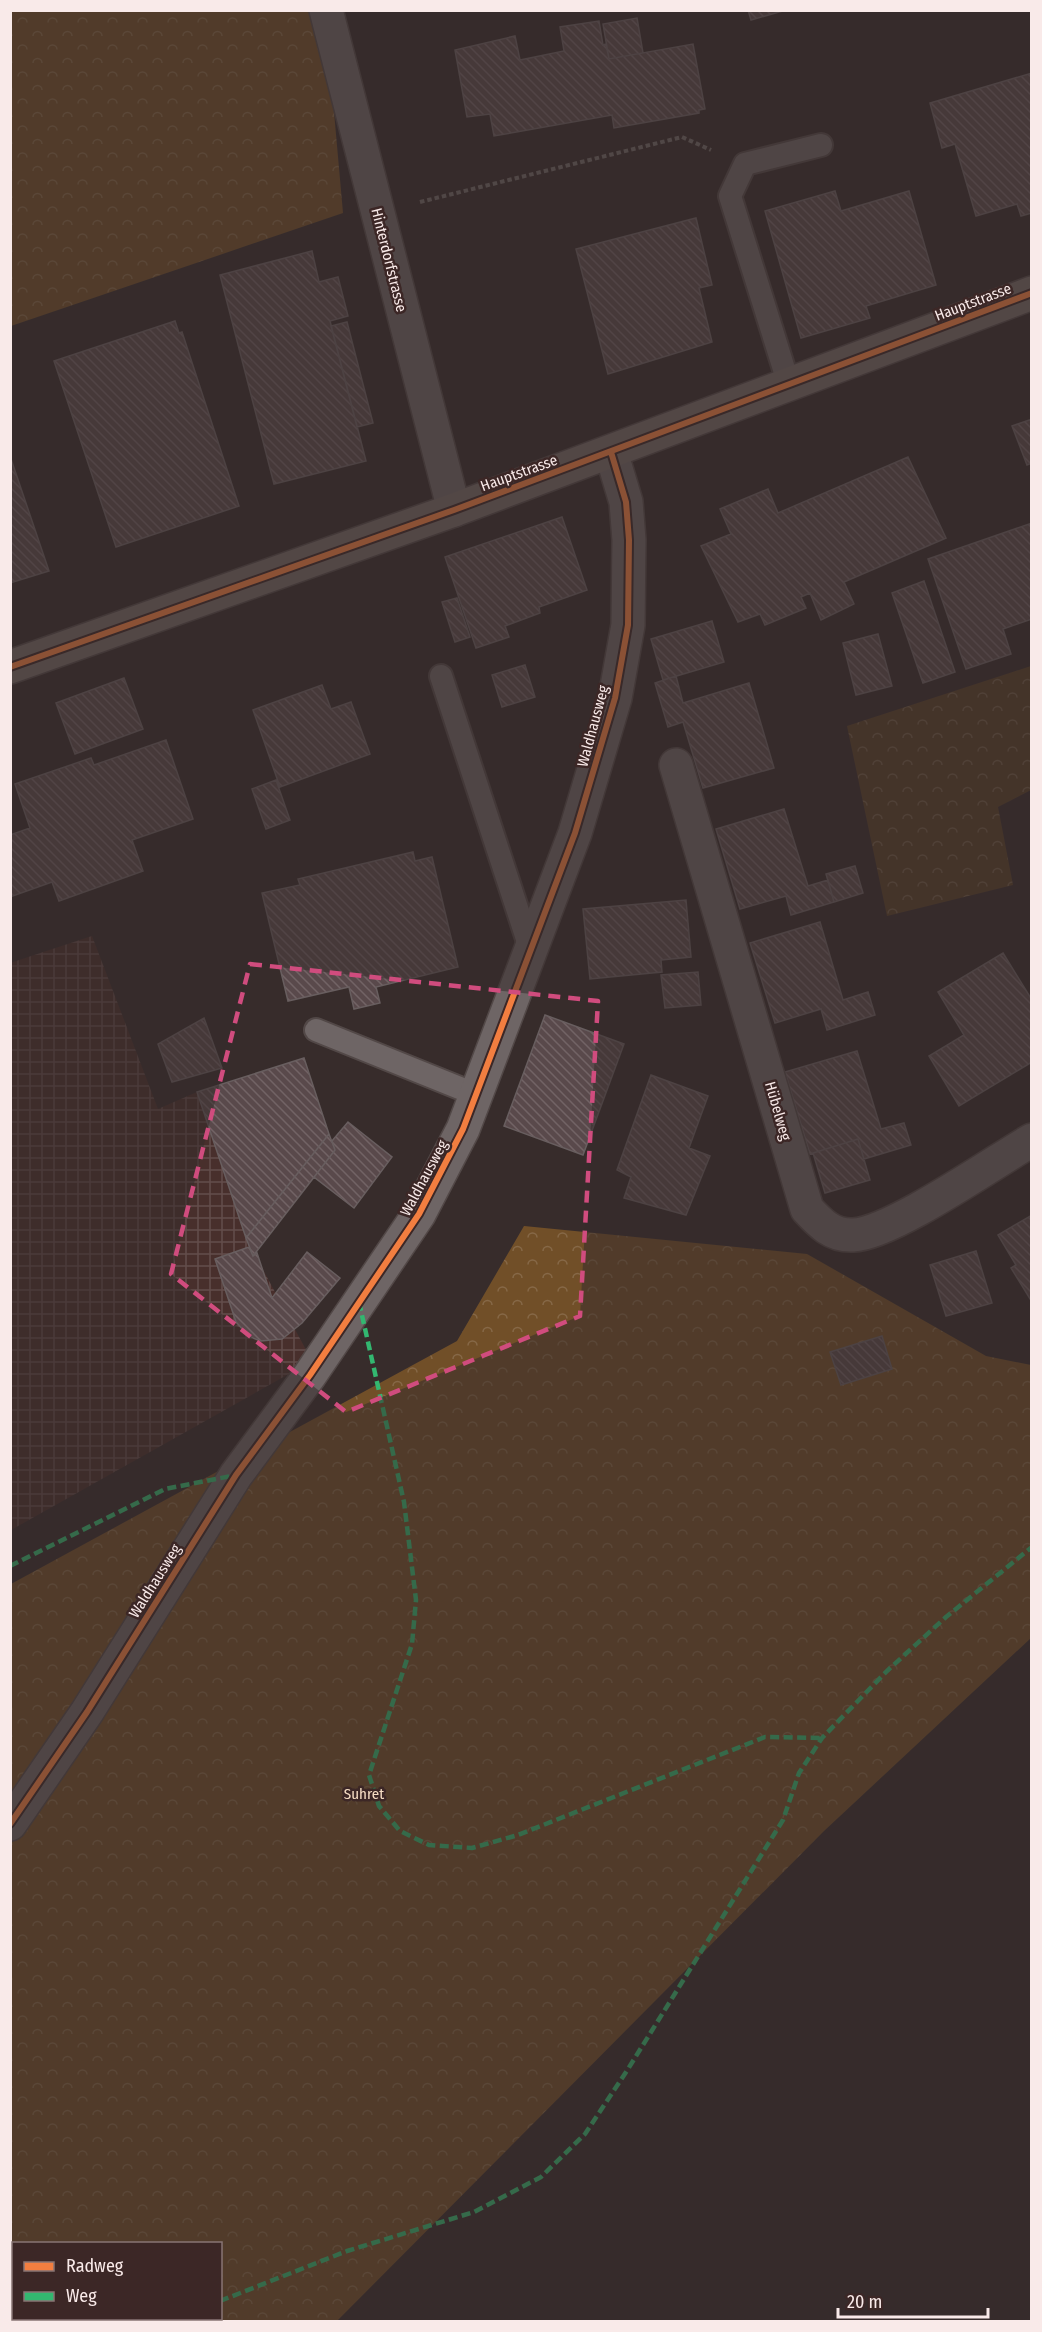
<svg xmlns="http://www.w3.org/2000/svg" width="1042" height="2332" viewBox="0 0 1042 2332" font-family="'Fira Sans Condensed',sans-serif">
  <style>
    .industrial { fill: url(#industrial-grid) }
    .forest { fill: url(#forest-crowns); fill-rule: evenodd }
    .park { fill: url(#park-crowns) }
    .building { fill: url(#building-back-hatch); stroke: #685e5f; stroke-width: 1.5 }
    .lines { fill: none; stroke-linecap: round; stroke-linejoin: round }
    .lane-casing { stroke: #524847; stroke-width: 26 }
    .street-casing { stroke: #524847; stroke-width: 36 }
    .primary-casing { stroke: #524847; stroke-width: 36 }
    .path { stroke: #706867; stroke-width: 4; stroke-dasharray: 4.5 3; stroke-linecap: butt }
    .lane { stroke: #6e6565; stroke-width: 22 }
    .street { stroke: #6e6565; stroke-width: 33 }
    .primary { stroke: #736865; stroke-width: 33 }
    .quiet { stroke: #33b770; stroke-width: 4.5; stroke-dasharray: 9 4.5; stroke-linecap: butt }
    .cycleway-casing { stroke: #3c2726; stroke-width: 10 }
    .cycleway { stroke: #f27e40; stroke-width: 6 }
    .marked { fill: none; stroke: #d04c7e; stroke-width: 4.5; stroke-dasharray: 12 8; stroke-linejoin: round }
    .labels { text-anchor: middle; stroke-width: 5; stroke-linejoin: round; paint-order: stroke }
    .street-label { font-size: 15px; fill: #f9eae9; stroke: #3c2726 }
    .park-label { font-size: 15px; fill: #f5dcc3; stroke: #3c2726 }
  </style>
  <defs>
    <pattern id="industrial-grid" width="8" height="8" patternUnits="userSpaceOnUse" patternTransform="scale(1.5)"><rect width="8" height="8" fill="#482f2c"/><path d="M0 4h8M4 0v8" fill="none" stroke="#634d4b"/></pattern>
    <pattern id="forest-crowns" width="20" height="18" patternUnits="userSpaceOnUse" patternTransform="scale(1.5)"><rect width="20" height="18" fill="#714f28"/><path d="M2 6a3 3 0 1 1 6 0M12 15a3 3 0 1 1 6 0" fill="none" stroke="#866847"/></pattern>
    <pattern id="park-crowns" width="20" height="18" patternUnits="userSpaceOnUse" patternTransform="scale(1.5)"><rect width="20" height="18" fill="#563f27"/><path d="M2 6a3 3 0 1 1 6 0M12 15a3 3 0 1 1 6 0" fill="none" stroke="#6f5b46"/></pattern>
    <pattern id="building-back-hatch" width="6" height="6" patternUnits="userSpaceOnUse" patternTransform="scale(1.5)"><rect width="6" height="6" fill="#59494b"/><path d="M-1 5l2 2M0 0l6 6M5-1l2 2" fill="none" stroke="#726365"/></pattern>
  </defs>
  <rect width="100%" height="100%" fill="#372c2b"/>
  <path class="industrial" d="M92,936L158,1109L197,1092L246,1238L312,1361L11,1530L10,963Z"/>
  <path class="forest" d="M10,11H325L343,213L11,326Z
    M524,1226L807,1254L986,1356L1031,1365V1638L824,1831L336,2322H11V1584L457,1341ZM14,2244H220V2318H14Z"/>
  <path class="park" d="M1031,666V790L998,807L1013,885L887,916L847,726Z"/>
  <path class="building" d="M748,10H786L751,20Z
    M637,18L643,53L609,59L603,24Z
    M599,21L603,45L606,44L609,59L693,44L705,109L699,110V113L614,128L612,115L494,136L490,114L467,117L455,50L515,36L520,60L564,51L560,27Z
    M1032,73V213L1021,216L1017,204L976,216L955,144L942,148L930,103Z
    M835,191L841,211L909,191L936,285L866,306L870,318L801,338L765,211Z
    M696,218L712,285L699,288L712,342L608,374L576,249Z
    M312,251L319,282L338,277L348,316L330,321L366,461L274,484L220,275Z
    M175,321L179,333L182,332L239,506L116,547L54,361Z
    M347,322L373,423L357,427L331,326Z
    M1032,419V463L1027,465L1012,426Z
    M10,456L49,571L10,583Z
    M908,457L946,538L844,582L854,604L821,620L810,593L801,597L806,608L765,625L760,614L738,622L701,546L731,534L720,509L768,489L778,513Z
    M562,517L587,590L539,607L540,613L505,626L509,637L476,648L445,557Z
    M1032,523V619L1003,629L1011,654L966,669L928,559Z
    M924,581L955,672L923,683L892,593Z
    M457,598L470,637L455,642L442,602Z
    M712,621L724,662L663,680L651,639Z
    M878,634L892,686L856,695L843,643Z
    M525,665L535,697L502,707L492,675Z
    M676,676L683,703L749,683L774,768L703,788L683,722L668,727L655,683Z
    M124,678L143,729L75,754L56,703Z
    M322,685L331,709L351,702L370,754L280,787L253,710Z
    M166,740L193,819L132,840L143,871L59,901L52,882L10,897V835L30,828L15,784L91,758L94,765Z
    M276,780L290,820L266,829L252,789Z
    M784,809L808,886L828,880L834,902L791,915L786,896L740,909L716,829Z
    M413,852L415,861L432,857L458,967L376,987L380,1003L354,1009L349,987L288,1001L262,893L300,885L298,879Z
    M855,866L863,893L834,902L826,874Z
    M686,900L691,957L661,960L662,972L590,979L583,909Z
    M820,922L843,1000L868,992L875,1015L827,1030L821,1009L775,1023L750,943Z
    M1003,953L1032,1000V1062L959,1106L929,1056L964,1035L938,992Z
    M698,972L701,1005L665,1008L661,975Z
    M545,1015L624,1044L583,1155L504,1126Z
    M204,1018L222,1068L172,1082L158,1044Z
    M857,1051L881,1129L904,1123L911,1145L864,1159L858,1139L810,1154L785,1072Z
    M304,1058L329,1134L246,1238L197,1092Z
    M651,1075L708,1096L689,1148L710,1156L686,1215L624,1198L631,1177L617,1170Z
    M348,1122L392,1157L354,1208L314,1177L335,1150L332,1141Z
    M329,1134L335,1150L253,1256L246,1238Z
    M858,1139L870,1180L825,1193L813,1153Z
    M1032,1215V1302L1011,1268L1016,1265L998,1235Z
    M249,1247L253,1256L257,1253L272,1298L307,1252L340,1278L302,1323L282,1339L261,1341L250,1337L236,1322L215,1259Z
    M976,1251L992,1303L946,1316L930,1265Z
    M882,1336L892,1369L841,1385L830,1352Z"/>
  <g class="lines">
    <defs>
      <path id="lane" d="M789,385L730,196L745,164L821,145
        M441,676L532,954
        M316,1030L477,1095"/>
      <path id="street" d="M326,10L454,510
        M676,765L807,1209C820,1223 832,1236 853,1235C891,1234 994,1162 1032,1140
        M10,1824L87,1712L236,1475L310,1375L419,1214L463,1129L575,833L615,698L628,625L629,540L626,502L611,452"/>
      <path id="primary" d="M10,667L454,510L1032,293"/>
    </defs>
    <use href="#lane" class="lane-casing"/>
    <use href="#street" class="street-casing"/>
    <use href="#primary" class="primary-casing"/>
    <path class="path" d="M420,202L682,137L711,150"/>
    <use href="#lane" class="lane"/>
    <use href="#street" class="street"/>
    <use href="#primary" class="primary"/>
    <path class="quiet" d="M359,1302L404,1502L416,1600L412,1644L369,1775L379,1806L400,1831L429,1845L472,1848L518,1835L765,1737L822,1738
      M10,1566L165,1489L236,1475
      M220,2301L347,2251L474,2212L541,2177L585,2134L628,2069L783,1820L799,1773L822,1738L887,1671L946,1617L1032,1547
      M179,2322L185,2318"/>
    <defs>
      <path id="cycleway" d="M10,667L454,510L1032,293
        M10,1824L87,1712L236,1475L310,1375L419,1214L463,1129L575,833L615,698L628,625L629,540L626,502L611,452"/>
    </defs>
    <use href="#cycleway" class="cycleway-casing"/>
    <use href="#cycleway" class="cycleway"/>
  </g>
  <path d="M0 0H1042V2332H0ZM250,964L598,1001L580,1316L346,1412L171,1274Z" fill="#372c2b" fill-opacity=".55" fill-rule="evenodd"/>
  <path class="marked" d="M250,964L598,1001L580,1316L346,1412L171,1274Z"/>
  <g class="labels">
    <g class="street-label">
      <text transform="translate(389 260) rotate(76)" y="5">Hinterdorfstrasse</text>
      <text transform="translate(973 302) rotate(-21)" y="5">Hauptstrasse</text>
      <text transform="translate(519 473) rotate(-20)" y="5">Hauptstrasse</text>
      <text transform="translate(593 726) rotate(-75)" y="5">Waldhausweg</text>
      <text transform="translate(778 1111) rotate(74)" y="5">Hübelweg</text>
      <text transform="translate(424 1178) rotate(-62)" y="5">Waldhausweg</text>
      <text transform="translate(155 1581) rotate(-58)" y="5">Waldhausweg</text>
    </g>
    <g class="park-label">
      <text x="364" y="1799">Suhret</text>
    </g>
  </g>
  <rect width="1042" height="2332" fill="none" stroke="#f9eae9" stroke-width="24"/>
  <rect x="12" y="2242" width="210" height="78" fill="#3c2726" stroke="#887574" stroke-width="1.5"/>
  <rect x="24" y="2262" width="30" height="9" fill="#f27e40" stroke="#887574" stroke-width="1.5"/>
  <text x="66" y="2272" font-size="18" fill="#f9eae9">Radweg</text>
  <rect x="24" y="2292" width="30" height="9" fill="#33b770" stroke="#887574" stroke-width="1.5"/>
  <text x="66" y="2302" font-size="18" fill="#f9eae9">Weg</text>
  <path d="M838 2308v9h150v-9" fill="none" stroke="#f9eae9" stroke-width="3"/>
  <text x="847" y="2308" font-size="18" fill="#f9eae9" stroke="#3c2726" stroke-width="4.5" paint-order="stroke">20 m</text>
</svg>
